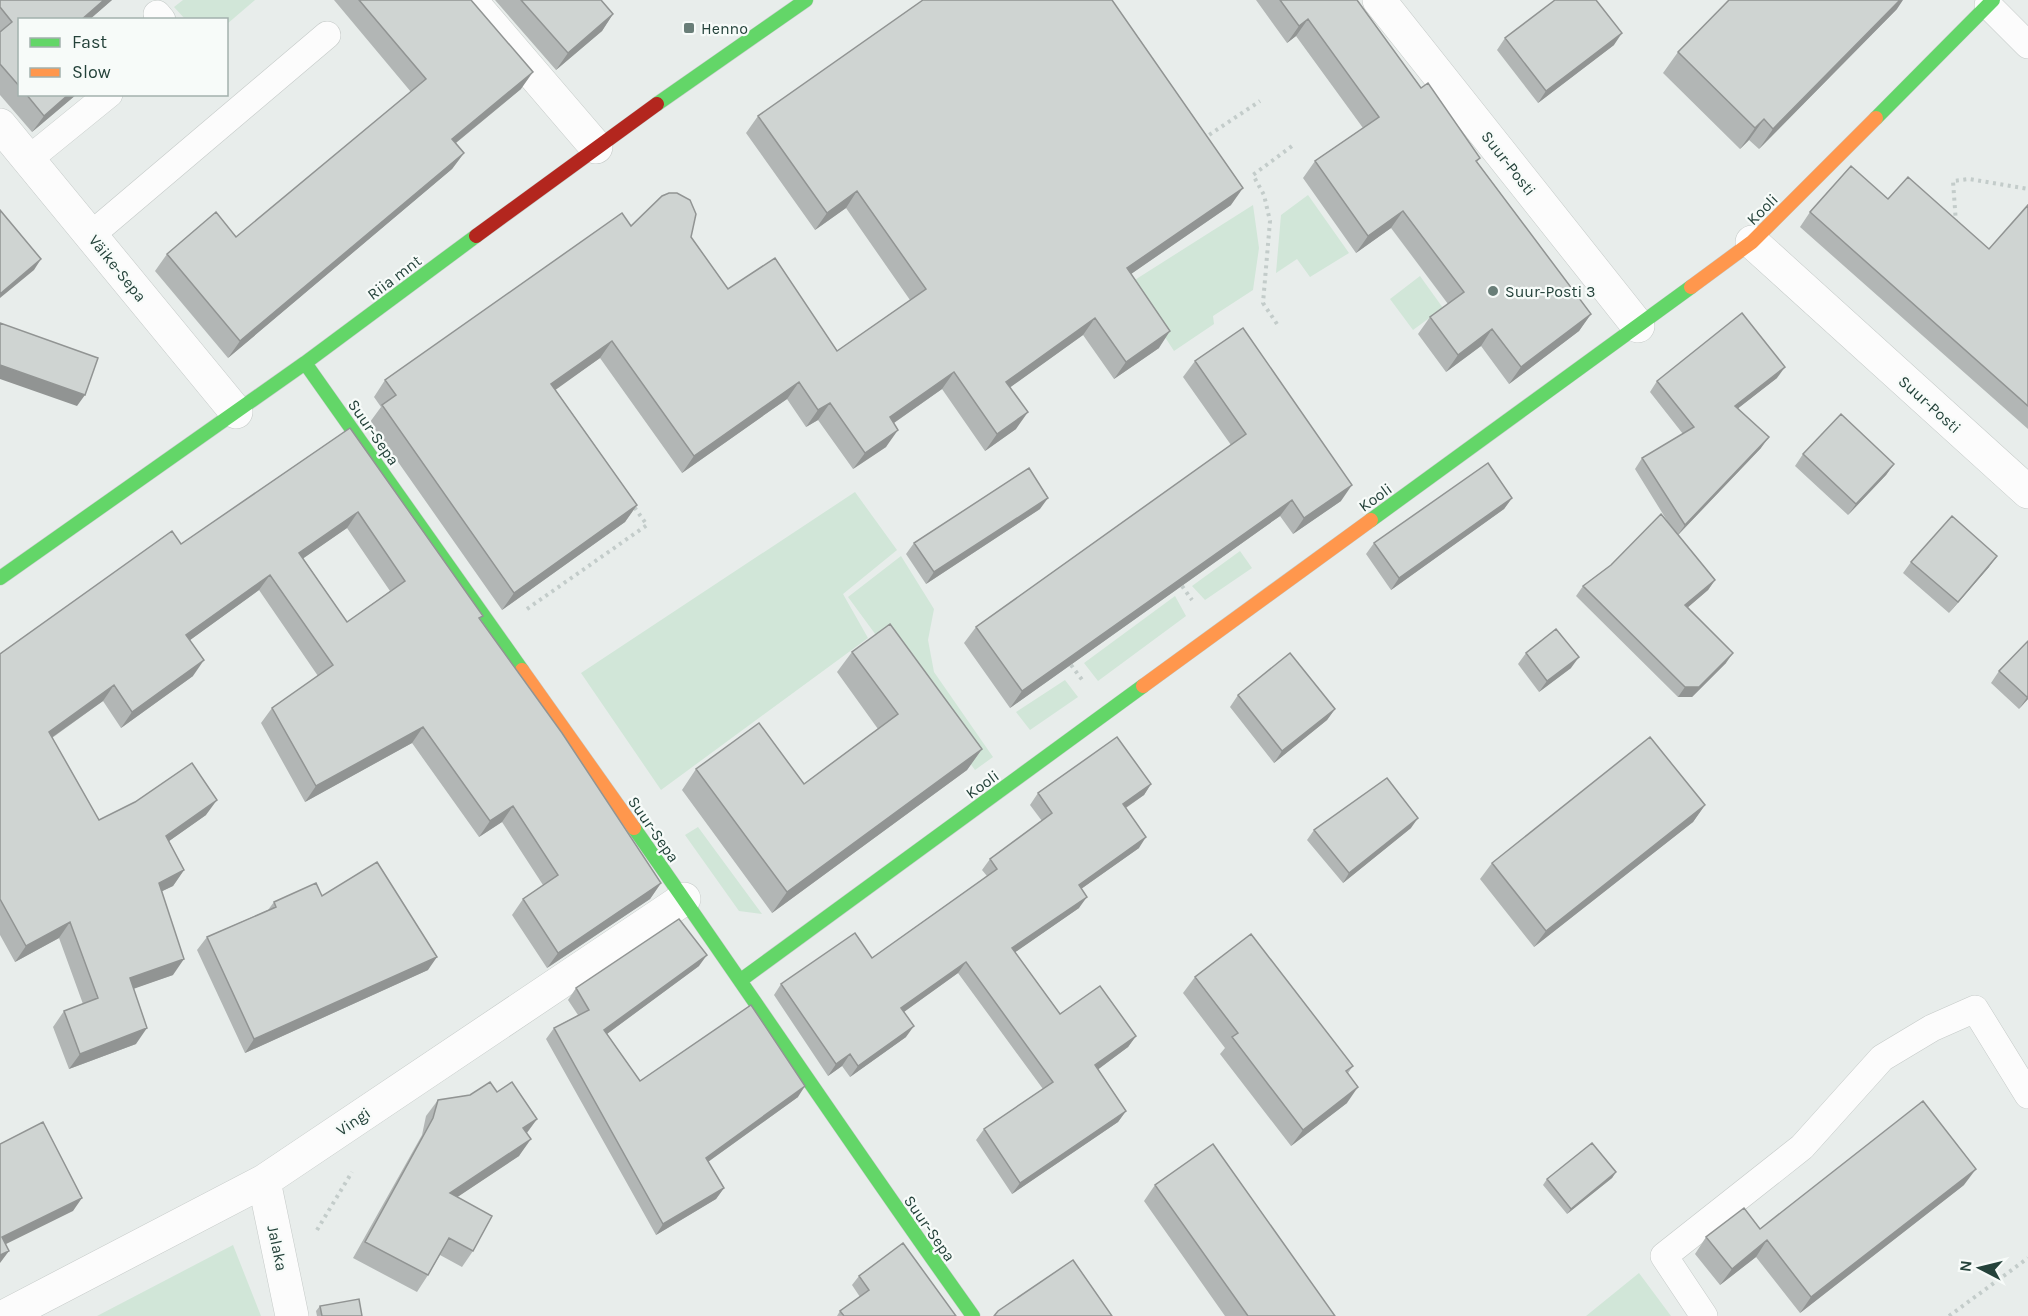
<svg xmlns="http://www.w3.org/2000/svg" width="2028" height="1316" viewBox="0 0 2028 1316" font-family="Karla,sans-serif">
  <style>
    .green { fill: #d1e6d8 }
    .lines { fill: none; stroke-linecap: round; stroke-linejoin: round }
    .lane-casing { stroke: #c5cac8; stroke-width: 28 }
    .street-casing { stroke: #c5cac8; stroke-width: 34 }
    .fast-casing { stroke: #c3cbc8; stroke-width: 15 }
    .slow-casing { stroke: #c3cbc8; stroke-width: 15 }
    .jam-casing { stroke: #c3cbc8; stroke-width: 15 }
    .path { stroke: #c3ccca; stroke-width: 4; stroke-dasharray: 3 4.5; stroke-linecap: butt }
    .lane { stroke: #fcfcfc; stroke-width: 27 }
    .street { stroke: #fcfcfc; stroke-width: 33 }
    .fast { stroke: #63d668; stroke-width: 14 }
    .slow { stroke: #ff974d; stroke-width: 14 }
    .jam { stroke: #b3261e; stroke-width: 14 }
    .wall { fill: #b2b6b5; fill-rule: evenodd }
    .shaded-wall { fill: #919493 }
    .building { fill: #cfd4d2; stroke: #919493; stroke-width: 1.5; fill-rule: evenodd }
    .poi-dot { fill: #697e78; stroke: #f7fbf9; stroke-width: 2 }
    .labels { text-anchor: middle; stroke-width: 4.5; stroke-linejoin: round; paint-order: stroke }
    .poi-label { font-size: 16px; fill: #24423a; stroke: #f7fbf9; text-anchor: start }
    .street-label { font-size: 16px; fill: #24423a; stroke: #f7fbf9 }
  </style>
  <rect width="100%" height="100%" fill="#e8edeb"/>
  <path class="green" d="M183,0H255L227,24L226,20L185,19L174,7Z
    M1308,195L1349,253L1310,277L1297,259L1276,273L1281,215Z
    M1253,205L1259,248L1253,290L1213,316L1214,324L1174,351L1130,283Z
    M1420,276L1443,308L1413,330L1390,299Z
    M855,492L897,550L843,594L868,638L661,790L581,673Z
    M1240,551L1252,568L1205,600L1192,586Z
    M901,556L934,609L928,640L934,672L993,757L975,770L848,597Z
    M1175,596L1186,616L1098,681L1084,663Z
    M1065,680L1078,697L1030,730L1016,712Z
    M698,827L762,914L739,911L685,835Z
    M233,1245L261,1316H97Z
    M1639,1273L1671,1316H1586Z"/>
  <g class="lines">
    <defs>
      <path id="lane" d="M1988,5L2028,45
        M157,14L162,20
        M29,159L109,94
        M91,235L327,35
        M1704,1316L1664,1256L1802,1147L1882,1058L1932,1028L1975,1009L2028,1095"/>
      <path id="street" d="M470,0L596,147
        M1379,0L1638,326
        M0,125L236,412
        M1752,242L2028,492
        M264,1181L292,1316
        M5,1316L264,1181L684,899"/>
      <path id="fast" d="M657,104L806,0
        M1876,118L1993,0
        M305,363L522,670
        M1371,520L1691,287
        M0,578L305,363L476,236
        M634,828C748,990 858,1155 973,1316
        M741,980L1143,686"/>
      <path id="slow" d="M1691,287L1752,242L1876,118
        M522,670L634,828
        M1143,686L1371,520"/>
      <path id="jam" d="M476,236L657,104"/>
    </defs>
    <use href="#lane" class="lane-casing"/>
    <use href="#street" class="street-casing"/>
    <use href="#fast" class="fast-casing"/>
    <use href="#slow" class="slow-casing"/>
    <use href="#jam" class="jam-casing"/>
    <path class="path" d="M1203,139L1260,101
      M1956,223L1953,181L1969,179L2028,189
      M1277,324L1263,303L1270,221L1264,195L1253,175L1292,146
      M1182,586L1192,600
      M527,609L647,525L632,504
      M1071,665L1083,681
      M317,1230L352,1172
      M1949,1316L2028,1258"/>
    <use href="#lane" class="lane"/>
    <use href="#street" class="street"/>
    <use href="#fast" class="fast"/>
    <use href="#slow" class="slow"/>
    <use href="#jam" class="jam"/>
  </g>
  <path class="wall" d="M0,0H112L89,20H20V94H77L32,132L0,95Z
    M334,0H471L521,89L456,143L464,153L452,169L228,358L155,271L167,254L236,237L411,92Z
    M495,0H601L613,14L602,31L556,70Z
    M1256,0H1357L1421,88L1480,158L1477,162L1591,314L1579,331L1509,384L1481,346L1446,372L1418,334L1430,317L1448,304L1391,228L1356,253L1303,178L1315,161L1363,128L1296,36L1287,43Z
    M1897,9L1759,149L1749,140L1740,149L1663,73L1678,52Z
    M1505,38L1614,45L1538,103L1497,50Z
    M758,116L1231,205L1131,274L1159,348L1114,379L1083,335L1010,387L1016,429L985,451L942,389L894,423L886,447L853,469L818,420L806,427L787,399L682,473L600,358L555,389L637,505L625,522L502,610L370,422L381,407L374,397L385,380L631,226L691,237L728,289L837,351L910,300L846,208L815,230L746,133Z
    M1888,199L1989,249L2028,205V429L1800,227L1810,212Z
    M1195,361L1341,501L1293,534L1280,516L1010,708L964,643L976,627L1231,445L1183,377Z
    M1777,378L1738,408L1761,448L1678,535L1715,580L1708,590L1688,607L1726,663L1692,697H1678L1576,596L1583,586L1671,527L1635,469L1642,458L1683,434L1650,392L1657,381Z
    M350,428L661,883L650,899L547,968L512,915L523,899L543,885L502,822L479,837L412,743L305,802L261,723L272,708L318,676L259,590L190,640L193,676L121,728L103,701L52,738L99,820L206,815L169,841L184,870L173,886L162,891L173,975L134,988L136,1044L69,1069L53,1027L64,1011L83,1004L59,938L15,962L0,935V654L181,544ZM347,528L390,591L347,622L303,558Z
    M1803,454L1894,464L1886,475L1848,515L1795,466Z
    M1512,498L1504,509L1391,590L1366,554L1374,543Z
    M1040,509L926,584L906,554L914,543Z
    M1911,562L1989,567L1949,613L1903,573Z
    M2028,641V699L2019,709L1991,683L1999,671Z
    M852,652L982,749L967,770L772,913L682,790L696,769L804,784L878,729L837,672Z
    M1526,653L1571,668L1539,692L1518,664Z
    M1238,695L1335,709L1327,720L1274,763L1230,707Z
    M1151,784L1144,795L1126,808L1139,848L1081,889L1079,908L1015,952L1060,1014L1136,1036L1128,1047L1098,1069L1126,1111L1118,1122L1012,1194L976,1140L984,1129L1043,1089L958,973L904,1012L906,1037L850,1077L842,1066L828,1076L774,995L781,984L872,958L987,876L982,870L990,859L1042,821L1030,805L1038,793Z
    M1705,805L1693,822L1534,947L1480,879L1492,863Z
    M1411,828L1343,883L1307,840L1314,830Z
    M322,896L428,970L245,1053L197,950L207,937L268,910L274,902Z
    M699,966L607,1034L640,1081L798,1097L708,1162L724,1188L716,1199L656,1235L546,1039L554,1028L578,1015L568,1000L576,988Z
    M1195,977L1353,1066L1348,1073L1347,1103L1291,1146L1220,1054L1225,1048L1183,993Z
    M497,1092L537,1119L527,1133L519,1156L457,1197L473,1251L462,1267L440,1255L428,1275L417,1292L353,1258L422,1135L426,1116L438,1100Z
    M1616,1172L1612,1178L1567,1214L1543,1185L1547,1179Z
    M1155,1185L1335,1316H1225L1144,1201Z
    M1964,1185L1800,1313L1756,1257L1720,1285L1695,1254L1706,1237L1760,1229Z
    M859,1276L956,1316H837L840,1311L860,1297L852,1285Z
    M320,1306L362,1316H317L316,1311Z"/>
  <path class="shaded-wall" d="M104,0H112L89,20H81Z
    M1900,0H1903L1897,9L1759,149L1773,129Z
    M613,14L602,31L556,70L568,53Z
    M1308,19L1296,36L1287,43L1299,26Z
    M1622,33L1614,45L1538,103L1546,91Z
    M533,72L521,89L441,155L452,139Z
    M69,94H77L32,132L44,116Z
    M1764,119L1749,140L1740,149L1755,128Z
    M464,153L452,169L228,358L240,341Z
    M1243,188L1231,205L1115,285L1127,268Z
    M857,191L846,208L815,230L827,213Z
    M1403,211L1391,228L1356,253L1368,236Z
    M41,259L34,270L0,298V294Z
    M1591,314L1579,331L1509,384L1521,367Z
    M1095,318L1083,335L994,399L1006,382Z
    M1492,329L1481,346L1446,372L1458,355Z
    M1170,331L1159,348L1114,379L1126,362Z
    M612,341L600,358L540,401L551,384Z
    M0,365L85,395L77,406L0,379Z
    M1785,367L1777,378L1727,417L1735,406Z
    M954,372L942,389L878,434L890,417Z
    M799,382L787,399L682,473L694,456Z
    M830,403L818,420L806,427L818,410Z
    M1028,412L1016,429L985,451L997,434Z
    M898,430L886,447L853,469L865,453Z
    M1769,437L1761,448L1677,536L1685,525Z
    M1894,464L1886,475L1848,515L1856,504Z
    M1352,485L1341,501L1293,534L1304,518Z
    M1048,498L1040,509L926,584L934,572Z
    M1512,498L1504,509L1391,590L1399,578Z
    M1292,500L1280,516L1010,708L1022,691Z
    M637,505L625,522L502,610L514,593Z
    M358,512L347,528L288,569L299,553Z
    M1997,556L1989,567L1949,613L1958,602Z
    M270,575L259,590L175,651L186,635Z
    M1715,580L1708,590L1679,615L1685,605Z
    M1733,653L1726,663L1692,697H1678L1685,687Z
    M1579,657L1571,668L1539,692L1547,681Z
    M204,660L193,676L121,728L132,712Z
    M114,685L103,701L37,748L49,732Z
    M2028,696V699L2019,709Z
    M1335,709L1327,720L1274,763L1282,751Z
    M423,727L412,743L305,802L316,786Z
    M982,749L967,770L772,913L787,892Z
    M1151,784L1144,795L1115,815L1123,804Z
    M217,800L206,815L155,851L166,836Z
    M1705,805L1693,822L1534,947L1546,931Z
    M513,806L502,822L479,837L490,821Z
    M1418,818L1411,828L1343,883L1349,873Z
    M1146,837L1139,848L1071,896L1079,885Z
    M184,870L173,886L148,898L159,883Z
    M661,883L650,899L547,968L558,953Z
    M1087,897L1079,908L1004,960L1012,948Z
    M70,922L59,938L15,962L26,946Z
    M707,955L699,966L596,1042L604,1030Z
    M437,957L428,970L245,1053L254,1039Z
    M184,959L173,975L119,994L130,978Z
    M966,962L958,973L894,1019L901,1008Z
    M914,1026L906,1037L850,1077L858,1066Z
    M147,1028L136,1044L69,1069L80,1054Z
    M1136,1036L1128,1047L1088,1077L1095,1065Z
    M850,1054L842,1066L828,1076L836,1064Z
    M805,1086L798,1097L698,1169L706,1158Z
    M1358,1087L1347,1103L1291,1146L1303,1130Z
    M1126,1111L1118,1122L1012,1194L1020,1183Z
    M537,1119L525,1135L523,1128Z
    M531,1139L519,1156L438,1210L450,1193Z
    M1976,1169L1964,1185L1800,1313L1811,1297Z
    M1616,1172L1612,1178L1567,1214L1571,1209Z
    M724,1188L716,1199L656,1235L663,1224Z
    M82,1198L73,1211L0,1247L2,1237Z
    M1767,1240L1756,1257L1720,1285L1732,1269Z
    M9,1251L0,1263V1255Z"/>
  <path class="building" d="M0,0H104L81,20H20V87L0,64V32L12,22L0,7Z
    M359,0H471L533,72L452,139L464,153L240,341L167,254L216,212L236,237L426,79Z
    M521,0H601L613,14L568,53Z
    M923,0H1112L1243,188L1127,268L1170,331L1126,362L1095,318L1006,382L1028,412L997,434L954,372L890,417L898,430L865,453L830,403L818,410L799,382L694,456L612,341L551,384L637,505L514,593L382,405L396,395L385,380L622,213L631,226L662,196L669,193H677L690,200L696,214L691,237L728,289L775,258L837,351L926,289L857,191L827,213L758,116Z
    M1280,0H1357L1421,88L1428,83L1480,158L1476,161L1591,314L1521,367L1492,329L1458,355L1430,317L1464,292L1403,211L1368,236L1315,161L1379,117L1308,19L1299,26Z
    M1555,0H1596L1622,33L1546,91L1505,38Z
    M1729,0H1900L1773,129L1764,119L1755,128L1678,52Z
    M26,94H69L44,116Z
    M1851,166L1888,199L1908,177L1989,249L2028,205V406L1810,212Z
    M0,210L41,259L0,294Z
    M1742,313L1785,367L1735,406L1769,437L1685,525L1642,458L1694,427L1657,381Z
    M0,323L98,358L85,395L0,365Z
    M1243,328L1352,485L1304,518L1292,500L1022,691L976,627L1246,434L1195,361Z
    M1841,414L1894,464L1856,504L1803,454Z
    M350,428L483,616L479,618L562,733L661,883L558,953L523,899L558,875L513,806L490,821L423,727L316,786L272,708L333,665L270,575L186,635L204,660L132,712L114,685L49,732L99,820L135,802L192,763L217,800L166,836L184,870L159,883L184,959L130,978L147,1028L80,1054L64,1011L98,998L70,922L26,946L0,899V654L172,531L181,544ZM358,512L405,581L347,622L299,553Z
    M1488,463L1512,498L1399,578L1374,543Z
    M1029,468L1048,498L934,572L914,543Z
    M1661,514L1715,580L1685,605L1733,653L1699,687H1685L1583,586L1611,565Z
    M1952,516L1997,556L1958,602L1911,562Z
    M890,624L982,749L787,892L696,769L759,723L804,784L898,714L852,652Z
    M1556,629L1579,657L1547,681L1526,653Z
    M2028,641V696L2027,697L1999,671Z
    M1290,653L1335,709L1282,751L1238,695Z
    M1117,737L1151,784L1123,804L1146,837L1079,885L1087,897L1012,948L1060,1014L1100,986L1136,1036L1095,1065L1126,1111L1020,1183L984,1129L1053,1082L966,962L901,1008L914,1026L858,1066L850,1054L836,1064L781,984L855,933L872,958L997,869L990,859L1052,813L1038,793Z
    M1650,737L1705,805L1546,931L1492,863Z
    M1387,778L1418,818L1349,873L1314,830Z
    M377,862L437,957L254,1039L207,937L276,907L274,902L316,883L322,896Z
    M679,919L707,955L604,1030L640,1081L751,1005L805,1086L706,1158L724,1188L663,1224L554,1028L589,1010L576,988Z
    M1251,934L1353,1066L1346,1071L1358,1087L1303,1130L1232,1037L1238,1033L1195,977Z
    M490,1082L497,1092L512,1082L537,1119L523,1128L531,1139L450,1193L492,1216L473,1251L449,1238L428,1275L365,1242L433,1118L438,1100L470,1095Z
    M1923,1101L1976,1169L1811,1297L1767,1240L1732,1269L1706,1237L1744,1208L1760,1229Z
    M43,1122L82,1198L2,1237L9,1251L0,1255V1144Z
    M1592,1143L1616,1172L1571,1209L1547,1179Z
    M1213,1144L1335,1316H1248L1155,1185Z
    M903,1243L956,1316H844L840,1311L869,1290L859,1276Z
    M1073,1260L1112,1316H994L998,1311Z
    M359,1299L362,1316H322L320,1306Z"/>
  <g class="poi-dot">
    <rect x="683" y="22" width="12" height="12" rx="3"/>
    <circle cx="1493" cy="291" r="6"/>
  </g>
  <g class="labels">
    <g class="poi-label">
      <text x="701" y="34">Henno</text>
      <text x="1505" y="297">Suur-Posti 3</text>
    </g>
    <g class="street-label">
      <text transform="translate(1509 163) rotate(52)" y="6">Suur-Posti</text>
      <text transform="translate(1762 209) rotate(-45)" y="6">Kooli</text>
      <text transform="translate(118 268) rotate(51)" y="6">Väike-Sepa</text>
      <text transform="translate(394 277) rotate(-37)" y="6">Riia mnt</text>
      <text transform="translate(1930 404) rotate(42)" y="6">Suur-Posti</text>
      <text transform="translate(374 432) rotate(55)" y="6">Suur-Sepa</text>
      <text transform="translate(1375 497) rotate(-36)" y="6">Kooli</text>
      <text transform="translate(982 784) rotate(-36)" y="6">Kooli</text>
      <text transform="translate(654 829) rotate(55)" y="6">Suur-Sepa</text>
      <text transform="translate(353 1121) rotate(-34)" y="6">Vingi</text>
      <text transform="translate(930 1228) rotate(55)" y="6">Suur-Sepa</text>
      <text transform="translate(278 1248) rotate(78)" y="6">Jalaka</text>
    </g>
  </g>
  <rect x="18" y="18" width="210" height="78" fill="#f7fbf9" stroke="#a3b1ad" stroke-width="1.5"/>
  <rect x="30" y="38" width="30" height="9" fill="#63d668" stroke="#a3b1ad" stroke-width="1.5"/>
  <text x="72" y="48" font-size="18" fill="#24423a">Fast</text>
  <rect x="30" y="68" width="30" height="9" fill="#ff974d" stroke="#a3b1ad" stroke-width="1.5"/>
  <text x="72" y="78" font-size="18" fill="#24423a">Slow</text>
  <g transform="translate(1980 1268) rotate(277)" stroke="#f7fbf9" stroke-width="4.5" paint-order="stroke">
  <path d="M0-4.5L10 22L0 15L-10 22Z" fill="#24423a"/>
  <text y="-9" font-size="16" font-weight="bold" text-anchor="middle" fill="#24423a">N</text>
  </g>
</svg>
